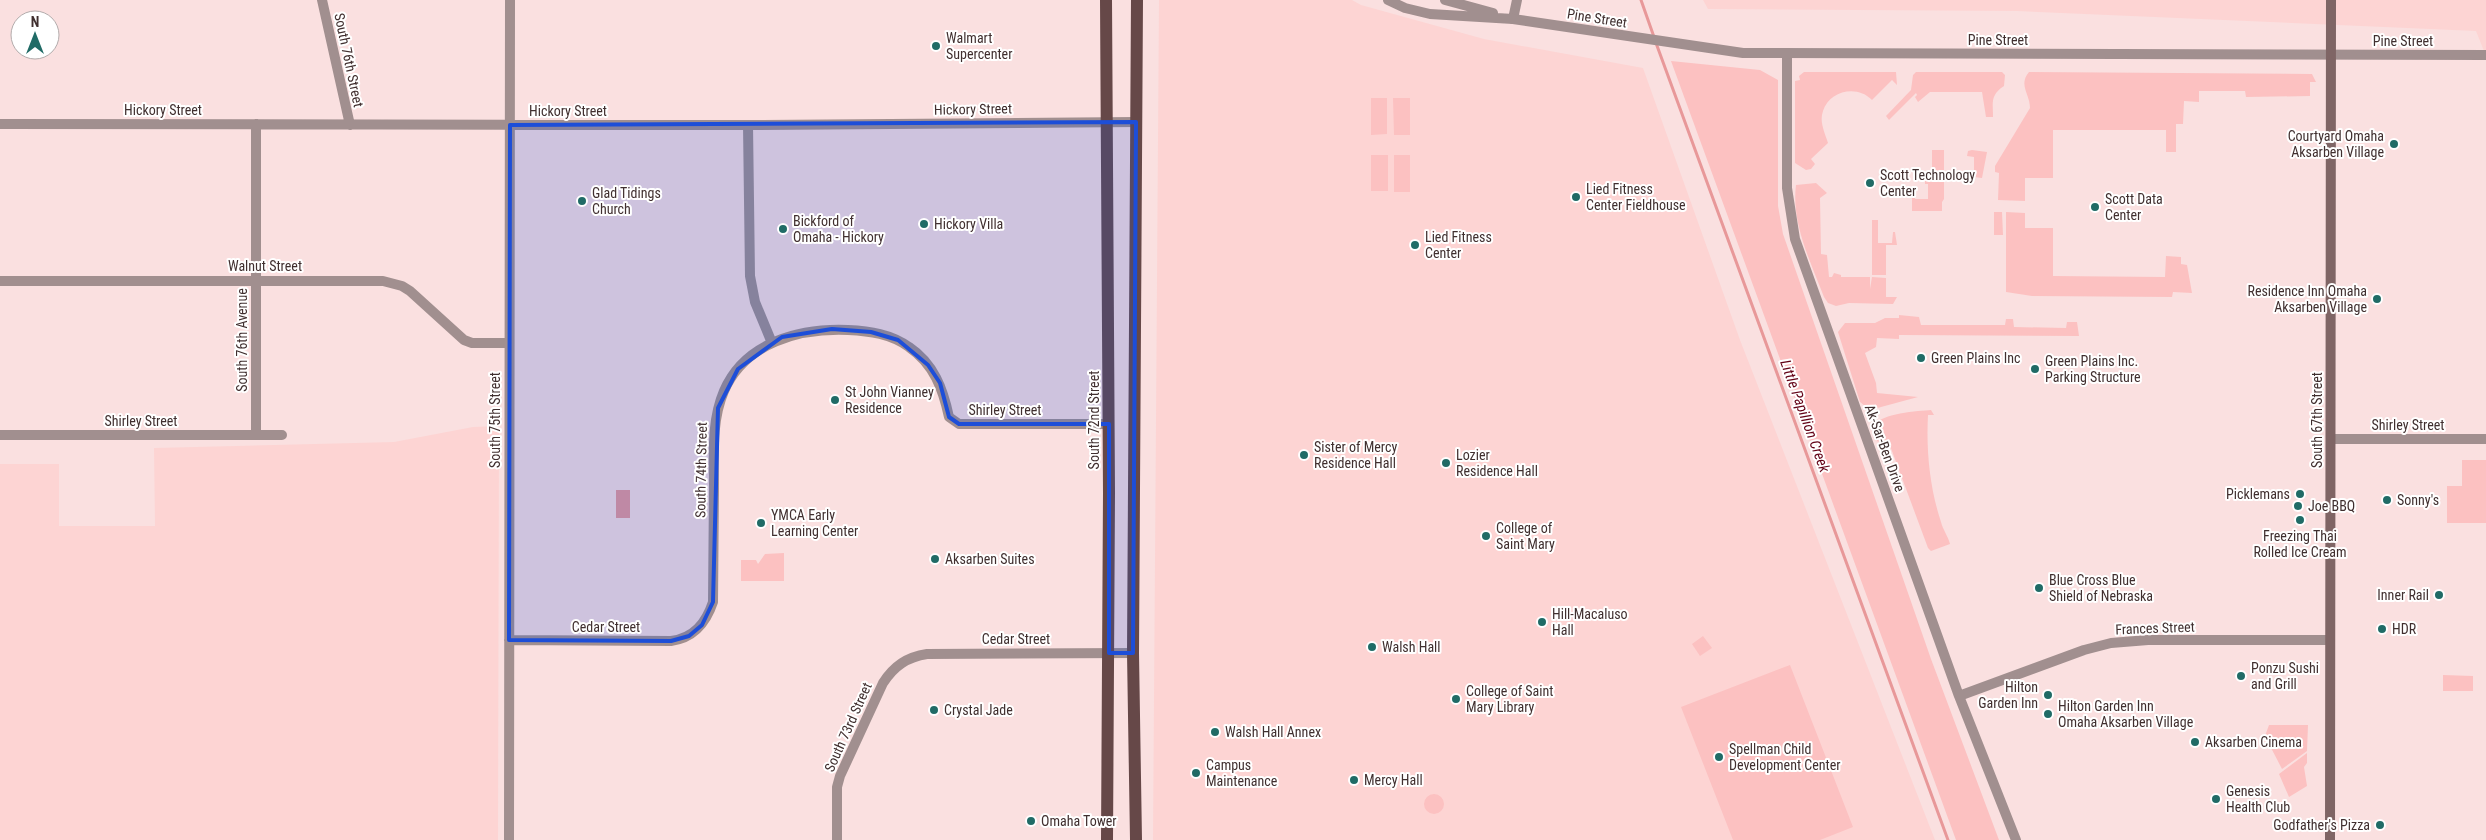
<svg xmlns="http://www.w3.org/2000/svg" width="2486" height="840" viewBox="0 0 2486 840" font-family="'Roboto Condensed',sans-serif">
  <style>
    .built { fill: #fdd4d3 }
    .green { fill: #fcc1c1 }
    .water { fill: #e89899 }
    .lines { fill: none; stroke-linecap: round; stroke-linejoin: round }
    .stream { stroke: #e89899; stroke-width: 3 }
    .minor { stroke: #a18f8f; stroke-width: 10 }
    .tertiary { stroke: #a18f8f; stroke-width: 10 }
    .secondary { stroke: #7f6565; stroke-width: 10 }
    .primary { stroke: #664848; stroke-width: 12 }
    .marked { fill: #1d4ed8; fill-opacity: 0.2; stroke: #1d4ed8; stroke-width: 4; stroke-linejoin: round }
    .poi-dot { fill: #206b66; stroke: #fff; stroke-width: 2 }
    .labels { text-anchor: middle; stroke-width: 4; stroke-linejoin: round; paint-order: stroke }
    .street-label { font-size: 14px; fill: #402f2f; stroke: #fff }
    .poi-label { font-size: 14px; fill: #402f2f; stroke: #fff; text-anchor: start }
    .water-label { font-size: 15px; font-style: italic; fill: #630216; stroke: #fff }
  </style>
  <rect width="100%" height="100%" fill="#fae0e0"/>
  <path class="built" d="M1159,0H1352L1361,5L1484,39L1643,68L1740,340L1935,840H1153Z
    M1703,0H2486V56L2476,31L2017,11L1708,9Z
    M499,426L498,840H0V464H59V526H155L154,448L394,442L473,427Z"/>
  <path class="green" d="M1671,61L1760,70L1778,80V206L1783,234L1931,659L1999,840H1956Z
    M1804,72H1896L1897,85L1892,80L1872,100C1857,84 1829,91 1823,111C1819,122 1825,133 1828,143L1811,159L1815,164L1811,169L1806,170L1795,163V81L1800,80L1799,76Z
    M1916,72H2002L2005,75L2004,86C1990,95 1993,103 1993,117H1986L1982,92H1930L1918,102L1915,97L1917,95L1916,93L1889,120L1886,116L1911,90L1913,75Z
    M2029,72L2312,74L2316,82H2310V96L2246,97L2245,91H2199V102L2184,101L2183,124H2176V152H2166V130H2053V178H2025V201L1998,200L1999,173L1995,172V166L2030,108C2030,94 2018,85 2029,72Z
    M1371,98H1387V134L1371,135Z
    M1393,98H1410V135H1394Z
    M1932,150H1944V177H1914L1915,173L1932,172Z
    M1972,150L1987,152L1982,178L1974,177V157L1967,156L1968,151Z
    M1371,155H1388V191H1371Z
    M1394,155H1410V192H1394Z
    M1925,180L1944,181V199L1942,202V211H1912V194H1915V199H1928V184H1925Z
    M1816,183L1827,193L1820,198L1821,254L1827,255L1829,277H1832L1834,273L1841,275V277H1870V289L1872,277L1886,278V297H1897L1893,304L1849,303L1836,306L1828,303L1824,297C1811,263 1791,223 1796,185Z
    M1994,212H2002L2003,235H1994Z
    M2006,212L2025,213V228H2053V276L2165,277L2166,256L2181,257V264L2187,265L2192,293L2173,292L2172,297L2032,296L2006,292Z
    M1872,220H1878V243H1892L1893,232H1895L1897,245H1886V275H1872Z
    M1899,315L1919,317L1921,325H2005L2006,319H2013L2014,327L2066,328L2067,322H2077L2079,336L1899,335V339L1877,338L1876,347L1865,353L1876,383L1877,393L1918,397L1870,410L1860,402L1838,332L1845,323H1875L1885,318H1899Z
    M1931,410L1934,415H1928C1926,451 1930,489 1941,522C1943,530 1948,536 1950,544L1931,551L1928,548L1889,443L1875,441C1874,436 1871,431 1874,426C1880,413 1919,411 1931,410Z
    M2462,460H2486V523H2447V486H2462Z
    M784,553V581H741V560H756L758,564L765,554Z
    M1703,636L1712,648L1700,656L1692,644Z
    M1790,665L1853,827L1820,840H1733L1681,707Z
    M2443,675L2473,676V691H2443Z
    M2269,725H2308L2307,751L2282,769L2268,742L2263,744L2260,738L2265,736Z
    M2307,753V763L2304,767L2307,786L2289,797L2279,774Z
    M1424 804a10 10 0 1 1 20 0a10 10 0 1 1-20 0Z"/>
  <path class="water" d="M616,490H630V518H616Z"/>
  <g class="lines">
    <path class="stream" d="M1641,0L1654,37
      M1656,43L1948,840"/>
    <path class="minor" d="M322,0L350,125
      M1513,19L1517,0
      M1787,54V188L1795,239L1959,696L2016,840
      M0,124L748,125L1136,122
      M748,125L750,276L755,302L772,343
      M0,281H383L402,286L410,291L464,340L472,343H509
      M0,435H282
      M256,435V124
      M2331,439H2486
      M509,640L671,641C694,638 706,623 713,602C713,564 714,526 714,488C714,456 711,421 724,391C745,342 800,328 848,330C870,331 891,334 909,347C934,364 943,389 949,417L959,424H1109
      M1959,696L2084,650L2111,643L2148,640H2330
      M509,840L510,0
      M837,840V787L840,776L883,683C894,666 907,657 927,654L1133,653"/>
    <path class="tertiary" d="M1388,0L1405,8L1430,14L1513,19L1743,53L2486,55
      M1445,0L1493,13"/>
    <path class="secondary" d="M2330,840L2331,0"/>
    <path class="primary" d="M1106,0L1109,493L1107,840
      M1136,840L1133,653L1137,0"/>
  </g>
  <path class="marked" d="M1136,122L1133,653H1109V424H959L949,417L940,383L928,365L898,340L871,332L832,329L782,337L738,369L718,408L713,602L702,625L689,636L671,641L509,640L510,125Z"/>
  <g class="poi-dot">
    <circle cx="936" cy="46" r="5"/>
    <circle cx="2394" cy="144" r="5"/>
    <circle cx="1870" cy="183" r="5"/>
    <circle cx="1576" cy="197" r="5"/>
    <circle cx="582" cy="201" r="5"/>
    <circle cx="2095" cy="207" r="5"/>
    <circle cx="924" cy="224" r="5"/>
    <circle cx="783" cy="229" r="5"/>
    <circle cx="1415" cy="245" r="5"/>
    <circle cx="2377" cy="299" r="5"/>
    <circle cx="1921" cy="358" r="5"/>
    <circle cx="2035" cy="369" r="5"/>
    <circle cx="835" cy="400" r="5"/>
    <circle cx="1304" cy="455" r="5"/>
    <circle cx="1446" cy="463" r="5"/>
    <circle cx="2300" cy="494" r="5"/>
    <circle cx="2387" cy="500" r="5"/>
    <circle cx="2298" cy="506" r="5"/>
    <circle cx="2300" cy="520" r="5"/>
    <circle cx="761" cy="523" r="5"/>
    <circle cx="1486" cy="536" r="5"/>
    <circle cx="935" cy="559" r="5"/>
    <circle cx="2039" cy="588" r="5"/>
    <circle cx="2439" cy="595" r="5"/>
    <circle cx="1542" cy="622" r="5"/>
    <circle cx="2382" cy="629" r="5"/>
    <circle cx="1372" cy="647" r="5"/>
    <circle cx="2241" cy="676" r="5"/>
    <circle cx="2048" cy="695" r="5"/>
    <circle cx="1456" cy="699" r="5"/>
    <circle cx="934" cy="710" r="5"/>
    <circle cx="2048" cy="714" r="5"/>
    <circle cx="1215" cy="732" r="5"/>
    <circle cx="2195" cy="742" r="5"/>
    <circle cx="1719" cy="757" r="5"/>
    <circle cx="1196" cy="773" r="5"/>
    <circle cx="1354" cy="780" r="5"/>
    <circle cx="2216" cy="799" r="5"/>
    <circle cx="1031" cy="821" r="5"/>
    <circle cx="2380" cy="825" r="5"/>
  </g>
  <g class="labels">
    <g class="street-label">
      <text transform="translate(1597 18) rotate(9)" y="5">Pine Street</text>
      <text x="1998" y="45">Pine Street</text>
      <text x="2403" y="46">Pine Street</text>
      <text transform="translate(349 60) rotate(78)" y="5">South 76th Street</text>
      <text transform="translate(973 109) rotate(-1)" y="5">Hickory Street</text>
      <text x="163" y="115">Hickory Street</text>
      <text x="568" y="116">Hickory Street</text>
      <text x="265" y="271">Walnut Street</text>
      <text transform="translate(242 340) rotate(-90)" y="5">South 76th Avenue</text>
      <text x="1005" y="415">Shirley Street</text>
      <text transform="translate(495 420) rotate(-90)" y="5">South 75th Street</text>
      <text transform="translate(1094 420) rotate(-90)" y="5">South 72nd Street</text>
      <text transform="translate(2317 420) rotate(-90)" y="5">South 67th Street</text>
      <text x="141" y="426">Shirley Street</text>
      <text x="2408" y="430">Shirley Street</text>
      <text transform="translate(1885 448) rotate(70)" y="5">Ak-Sar-Ben Drive</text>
      <text transform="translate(701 470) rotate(-89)" y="5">South 74th Street</text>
      <text x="606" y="632">Cedar Street</text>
      <text transform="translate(2155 628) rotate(-2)" y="5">Frances Street</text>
      <text x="1016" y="644">Cedar Street</text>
      <text transform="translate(848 727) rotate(-66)" y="5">South 73rd Street</text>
    </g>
    <g class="poi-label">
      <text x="946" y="43">Walmart<tspan x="946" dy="16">Supercenter</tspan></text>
      <text x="2384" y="141" text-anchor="end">Courtyard Omaha<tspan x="2384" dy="16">Aksarben Village</tspan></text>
      <text x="1880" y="180">Scott Technology<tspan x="1880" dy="16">Center</tspan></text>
      <text x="1586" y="194">Lied Fitness<tspan x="1586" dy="16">Center Fieldhouse</tspan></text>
      <text x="592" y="198">Glad Tidings<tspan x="592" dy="16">Church</tspan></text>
      <text x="2105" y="204">Scott Data<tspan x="2105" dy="16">Center</tspan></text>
      <text x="793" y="226">Bickford of<tspan x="793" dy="16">Omaha - Hickory</tspan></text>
      <text x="934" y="229">Hickory Villa</text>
      <text x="1425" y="242">Lied Fitness<tspan x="1425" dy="16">Center</tspan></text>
      <text x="2367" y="296" text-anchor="end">Residence Inn Omaha<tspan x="2367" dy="16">Aksarben Village</tspan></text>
      <text x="1931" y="363">Green Plains Inc</text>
      <text x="2045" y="366">Green Plains Inc.<tspan x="2045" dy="16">Parking Structure</tspan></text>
      <text x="845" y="397">St John Vianney<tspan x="845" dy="16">Residence</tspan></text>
      <text x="1314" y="452">Sister of Mercy<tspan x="1314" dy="16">Residence Hall</tspan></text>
      <text x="1456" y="460">Lozier<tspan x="1456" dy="16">Residence Hall</tspan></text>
      <text x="2290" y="499" text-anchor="end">Picklemans</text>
      <text x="2397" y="505">Sonny's</text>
      <text x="2308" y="511">Joe BBQ</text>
      <text x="771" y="520">YMCA Early<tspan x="771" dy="16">Learning Center</tspan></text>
      <text x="1496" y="533">College of<tspan x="1496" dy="16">Saint Mary</tspan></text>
      <text x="2300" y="541" text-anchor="middle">Freezing Thai<tspan x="2300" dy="16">Rolled Ice Cream</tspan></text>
      <text x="945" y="564">Aksarben Suites</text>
      <text x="2049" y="585">Blue Cross Blue<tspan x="2049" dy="16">Shield of Nebraska</tspan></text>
      <text x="2429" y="600" text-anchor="end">Inner Rail</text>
      <text x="1552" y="619">Hill-Macaluso<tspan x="1552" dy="16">Hall</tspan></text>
      <text x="2392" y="634">HDR</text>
      <text x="1382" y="652">Walsh Hall</text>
      <text x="2251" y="673">Ponzu Sushi<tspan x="2251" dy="16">and Grill</tspan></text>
      <text x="2038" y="692" text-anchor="end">Hilton<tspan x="2038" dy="16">Garden Inn</tspan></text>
      <text x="1466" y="696">College of Saint<tspan x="1466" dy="16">Mary Library</tspan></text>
      <text x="2058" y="711">Hilton Garden Inn<tspan x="2058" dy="16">Omaha Aksarben Village</tspan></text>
      <text x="944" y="715">Crystal Jade</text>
      <text x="1225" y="737">Walsh Hall Annex</text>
      <text x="2205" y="747">Aksarben Cinema</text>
      <text x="1729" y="754">Spellman Child<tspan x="1729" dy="16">Development Center</tspan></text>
      <text x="1206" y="770">Campus<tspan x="1206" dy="16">Maintenance</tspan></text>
      <text x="1364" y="785">Mercy Hall</text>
      <text x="2226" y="796">Genesis<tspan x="2226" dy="16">Health Club</tspan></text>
      <text x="1041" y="826">Omaha Tower</text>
      <text x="2370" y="830" text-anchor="end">Godfather's Pizza</text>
    </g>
    <g class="water-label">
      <text transform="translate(1805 416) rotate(70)" y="5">Little Papillion Creek</text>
    </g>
  </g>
  <g transform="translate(35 35)"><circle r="24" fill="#ffffff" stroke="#b3acac"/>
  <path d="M0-4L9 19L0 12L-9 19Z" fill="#206b66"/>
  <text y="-8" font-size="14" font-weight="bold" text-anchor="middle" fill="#402f2f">N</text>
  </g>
</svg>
